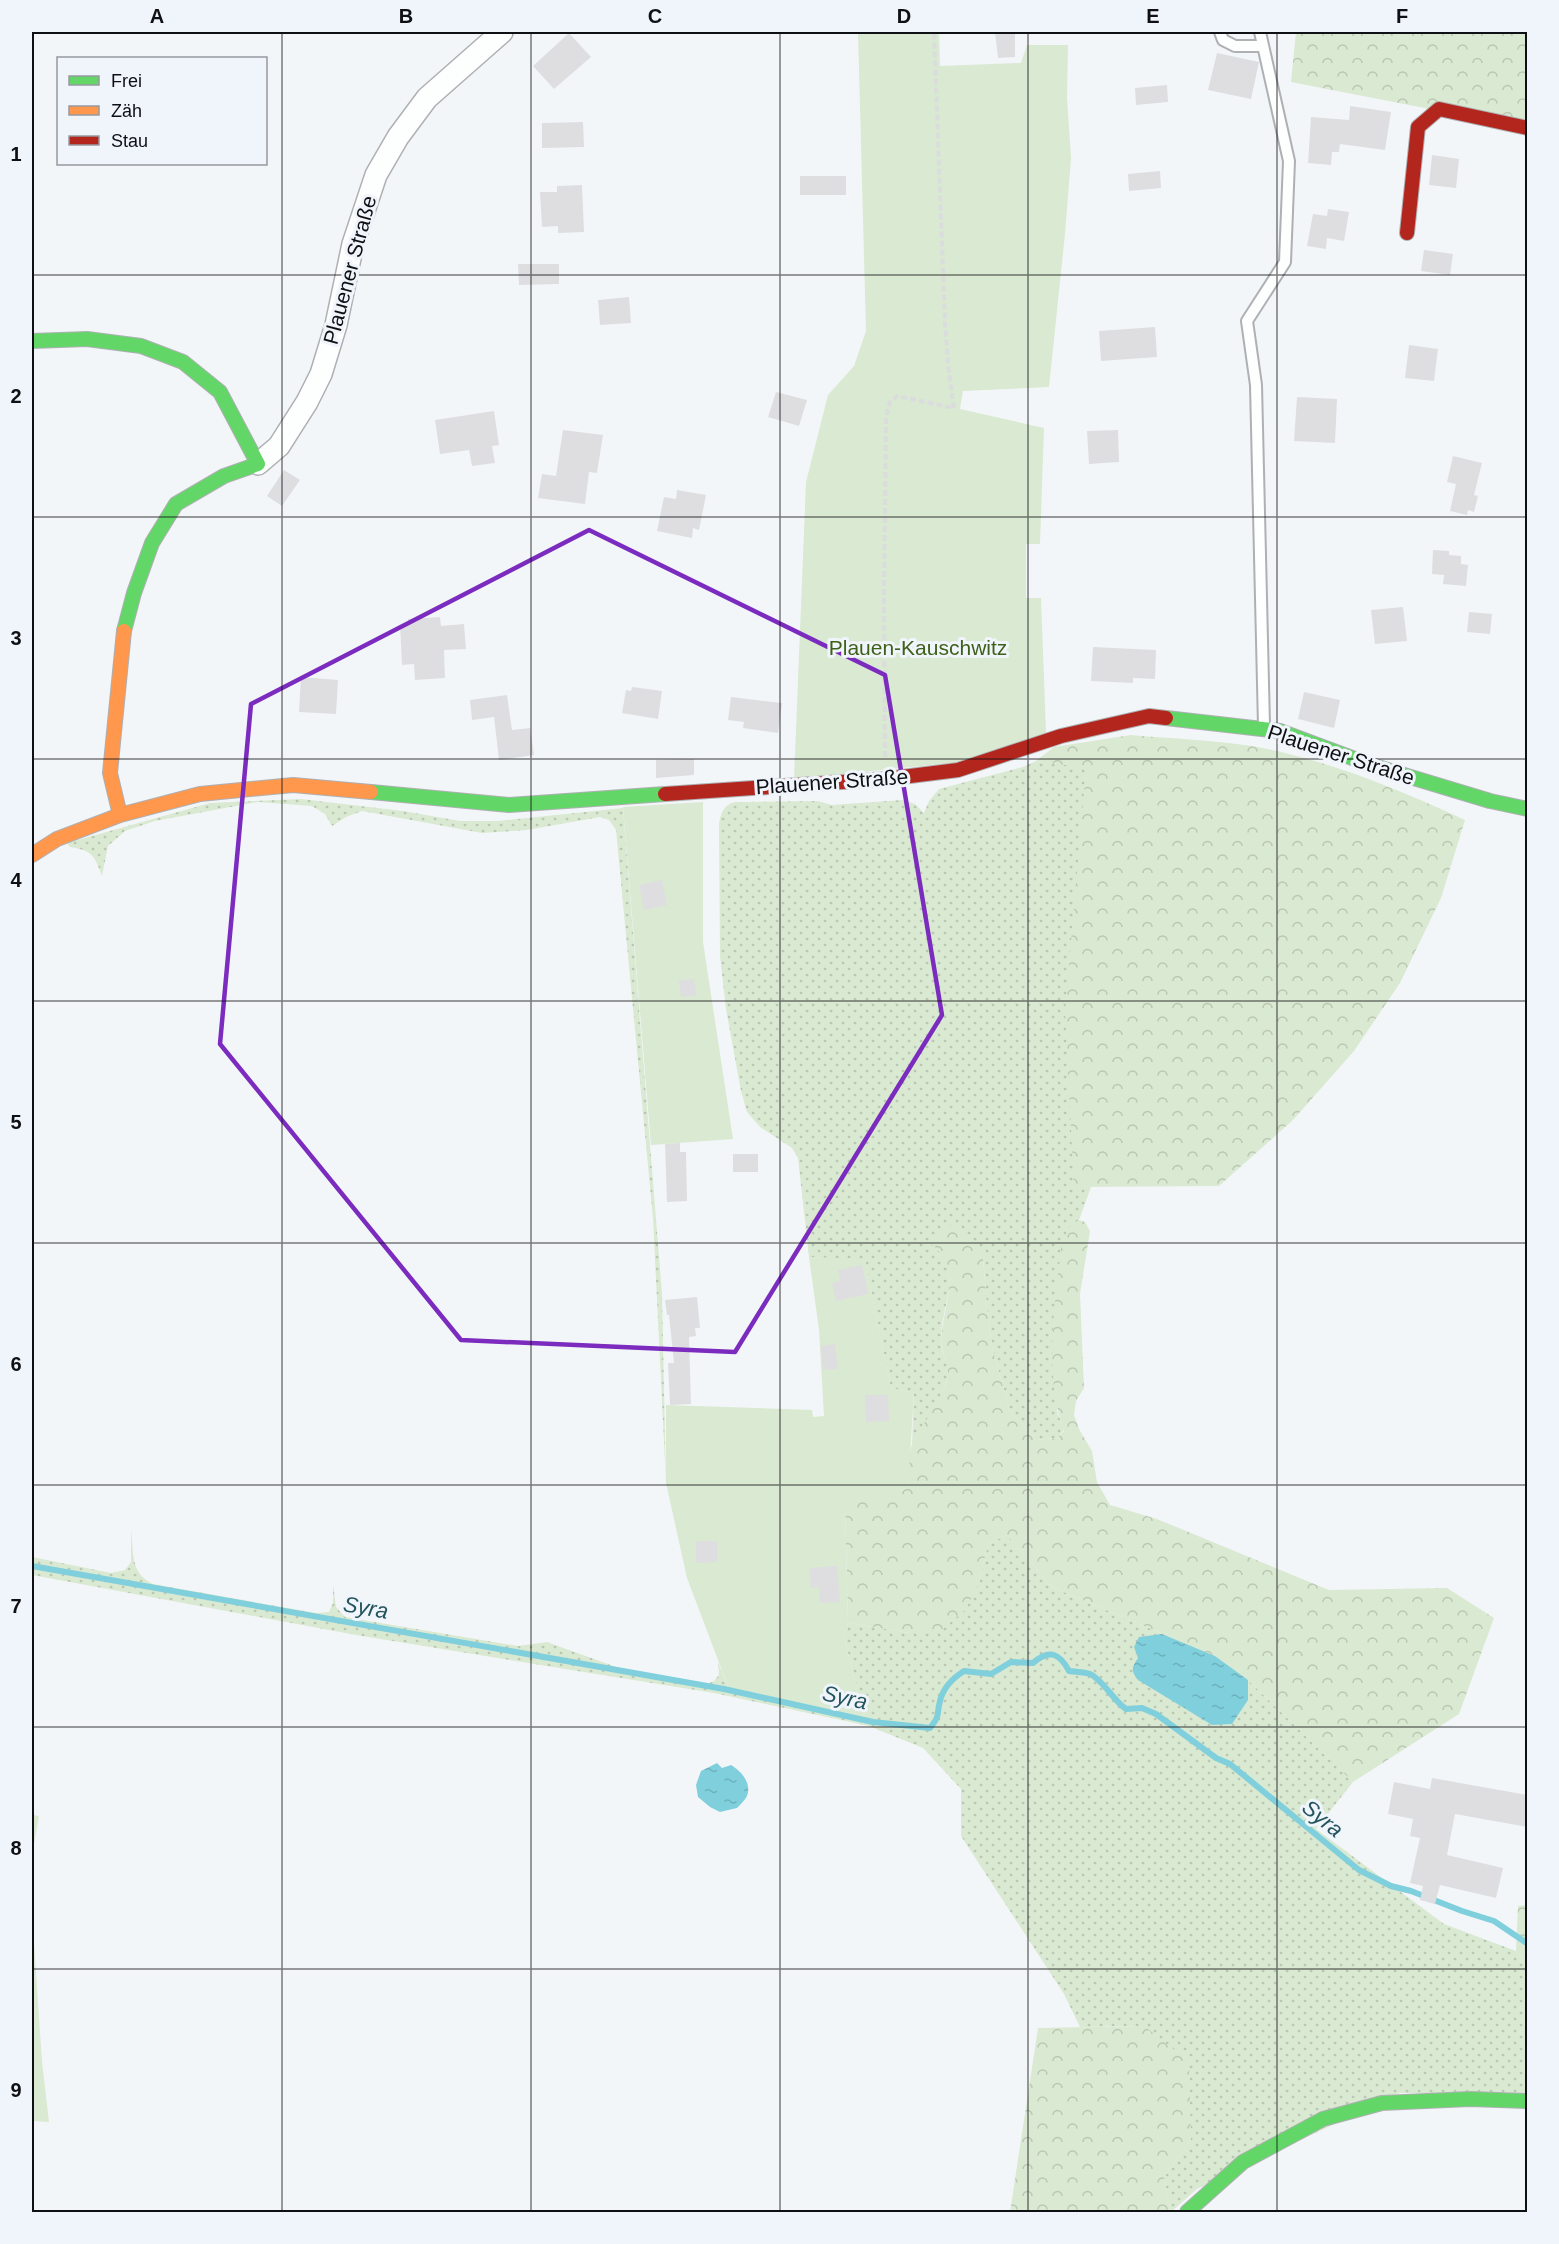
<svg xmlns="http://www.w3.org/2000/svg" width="1559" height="2244" viewBox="0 0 1559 2244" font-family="Arial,sans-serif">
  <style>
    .grass { fill: url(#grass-dots) }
    .forest { fill: url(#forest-crowns) }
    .garden { fill: #dae9d1 }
    .water { fill: url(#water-ripples) }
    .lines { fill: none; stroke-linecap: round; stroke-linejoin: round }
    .stream { stroke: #80cfdc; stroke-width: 6 }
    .building { fill: #dedee0 }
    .lane-casing { stroke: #aeb0b3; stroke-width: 14 }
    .street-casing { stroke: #aeb0b3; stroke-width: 24 }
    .fast-casing { stroke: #aeb0b3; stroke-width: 16 }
    .slow-casing { stroke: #aeb0b3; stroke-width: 16 }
    .jam-casing { stroke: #aeb0b3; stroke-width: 16 }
    .path { stroke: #dbdcde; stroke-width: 4; stroke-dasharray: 6 3; stroke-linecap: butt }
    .lane { stroke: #fdfefe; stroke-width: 10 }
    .street { stroke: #fdfefe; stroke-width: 21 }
    .fast { stroke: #63d668; stroke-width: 14 }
    .slow { stroke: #ff974d; stroke-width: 14 }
    .jam { stroke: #b3261e; stroke-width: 14 }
    .marked { fill: none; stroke: #7b2cbf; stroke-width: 4.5; stroke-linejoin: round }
    .grid { fill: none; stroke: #0f1013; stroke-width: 1.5; stroke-opacity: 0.55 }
    .labels { text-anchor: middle; stroke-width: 6; stroke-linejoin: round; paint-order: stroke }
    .street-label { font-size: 21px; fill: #0f1013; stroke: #f0f5fc }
    .park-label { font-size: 21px; fill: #3f6018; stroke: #f0f5fc }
    .water-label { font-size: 22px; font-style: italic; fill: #24545c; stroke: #f0f5fc }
    .neatline { fill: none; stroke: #0f1013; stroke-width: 2 }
    .grid-label { font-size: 20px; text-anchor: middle; font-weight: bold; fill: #0f1013 }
  </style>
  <defs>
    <pattern id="grass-dots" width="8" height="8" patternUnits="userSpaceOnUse" patternTransform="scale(1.5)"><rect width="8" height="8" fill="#dae9d1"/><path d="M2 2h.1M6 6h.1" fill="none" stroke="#bac7b3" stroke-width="1.8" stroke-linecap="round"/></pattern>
    <pattern id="forest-crowns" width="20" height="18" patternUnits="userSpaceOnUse" patternTransform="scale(1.5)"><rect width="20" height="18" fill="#dae9d1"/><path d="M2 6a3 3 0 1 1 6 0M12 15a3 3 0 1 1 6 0" fill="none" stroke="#bac7b3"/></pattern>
    <pattern id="water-ripples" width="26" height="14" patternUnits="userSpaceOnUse" patternTransform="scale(1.5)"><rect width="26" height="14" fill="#80cfdc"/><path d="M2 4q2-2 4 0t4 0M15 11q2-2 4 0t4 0" fill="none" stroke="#6db1bc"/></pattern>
  </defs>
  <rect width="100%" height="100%" fill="#f3f6f9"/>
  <path class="grass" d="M1036,761L1086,767L1074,1187H1091L1079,1220L1070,1227L1057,1411L1064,1430L1057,1438L1036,1440L1010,1411L992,1347L987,1308L983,1257L932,1245C967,1270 938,1311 941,1344C942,1354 950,1365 948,1375C942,1400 926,1423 912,1444L914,1393L891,1388L865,1260L809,1257L798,1158L792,1148L760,1127L747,1112L741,1091L726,1009L720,956L719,824C721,813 723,805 735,802L818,801L832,805L902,800L915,804L924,813L929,801L939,789L1023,767Z
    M301,799L403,811L460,821H498L623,808L662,1294L666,1483L653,1218L616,830L609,820L600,817L527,830L482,833L362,811L346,817L332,826L325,814L312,806L258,802L155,821L125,831L108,846L102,876C94,855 93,851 70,847L67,843L210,803Z
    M131,1530C134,1553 130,1573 153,1584L316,1613L329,1612L333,1603V1584L336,1607L345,1617L518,1646L547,1642L619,1668L707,1684L714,1681L719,1675L718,1662L729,1689L864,1717L844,1637L848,1623L910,1633L978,1587L988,1544L1007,1535L1052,1587L1215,1656L1248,1680L1353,1782L1316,1829L1444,1924L1516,1951L1527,1962V2093H1400L1197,2189L1171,2212L1164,2177L1191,2140L1144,2026L1080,2027L1064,1994L961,1836V1789L923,1748L869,1726L714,1693L356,1635L32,1575V1557L111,1573L125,1570L131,1562Z"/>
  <path class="forest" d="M1296,32H1527V128L1291,82Z
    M1131,735C1174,739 1220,740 1263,748C1333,762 1400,790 1465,820L1441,898L1400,983L1354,1051L1293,1120L1219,1186L1074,1187L1065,1012L1086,768L1036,761L1054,747Z
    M1079,1220L1085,1222L1090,1231L1080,1294L1084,1388L1076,1401L1074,1415L1080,1431L1092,1451L1097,1482L1110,1505L1157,1519L1329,1590L1447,1588L1494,1618L1459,1714L1353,1782L1248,1680L1215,1656L1052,1587L1007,1535L988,1544L978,1587L965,1610L943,1629L910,1633L848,1623L845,1504L908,1488C909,1475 907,1454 913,1442C922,1425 948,1390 948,1372C948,1361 941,1351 941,1340C942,1309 964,1268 932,1245L931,1236L941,1229L954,1225L973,1239L983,1257L987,1308L992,1347L1010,1411L1036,1440L1057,1438L1064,1431C1046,1382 1052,1320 1059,1269C1060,1259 1060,1246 1064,1237C1067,1230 1072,1225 1079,1220Z
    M32,1815L39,1816L32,1854Z
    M1527,1905H1528L1527,1962L1516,1951L1518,1906Z
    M1144,2026L1189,2061L1191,2140L1164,2177L1171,2212H1010L1038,2028Z"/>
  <path class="garden" d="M858,32H939L940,66L1021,63L1027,45H1068L1067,98L1071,158L1065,234L1049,387L963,391L960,409L1044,428L1040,544H1026V598H1041L1046,733L959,762L794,779L806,482L828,395L854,366L866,331Z
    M703,802V942L733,1139L651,1145L623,807Z
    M809,1257L865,1259L891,1388L914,1393L908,1488L845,1505L848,1623L844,1637L864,1717L729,1689L687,1578L666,1483V1405L812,1410L813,1417L824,1416L819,1330Z
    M32,1912L42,2062L49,2122L32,2121Z"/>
  <path class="water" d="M1162,1634L1215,1656L1248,1680V1700L1232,1724L1212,1725L1138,1680C1131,1671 1131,1668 1138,1658L1134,1647L1139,1637Z
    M717,1763L722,1768L731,1765C741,1771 752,1783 747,1796C745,1800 740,1805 737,1808L720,1812L710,1807L698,1797L696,1785L701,1771Z"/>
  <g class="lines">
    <path class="stream" d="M32,1566L724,1689L873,1722L930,1728C941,1714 936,1716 940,1701C943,1688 953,1678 964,1671L991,1674L1011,1662L1033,1663C1050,1648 1060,1654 1069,1671C1075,1672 1084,1672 1090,1674C1102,1679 1114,1701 1126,1709L1142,1708L1156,1714L1216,1758L1230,1764L1359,1870L1391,1886L1411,1891L1462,1911L1494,1921L1528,1944"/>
  </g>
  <path class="building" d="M995,32H1015V57L998,58Z
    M569,33L591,57L554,89L533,66Z
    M1217,53L1259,62L1251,99L1208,90Z
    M1167,85L1168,102L1136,105L1135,88Z
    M1350,106L1391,112L1385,150L1340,144L1339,152H1332L1331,165L1308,163L1311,117L1349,120Z
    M583,122L584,147L542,148V123Z
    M1432,155L1459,159L1456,188L1429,185Z
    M1160,171L1161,188L1129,191L1128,174Z
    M800,176H846V195H800Z
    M582,185L584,232L558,233V226L542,227L540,192H557V186Z
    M1328,209L1349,212L1344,241L1327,238L1326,249L1307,246L1313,214L1327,216Z
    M1424,250L1453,254L1450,275L1421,271Z
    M518,264H559V284L519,285Z
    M629,297L631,323L600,325L598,300Z
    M1155,327L1157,357L1101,361L1099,331Z
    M1409,345L1438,349L1434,381L1405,378Z
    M776,392L807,400L799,426L768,417Z
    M1297,397L1337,399L1335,443L1294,441Z
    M494,411L499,445L492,446L495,463L472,466L469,450L440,454L435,420Z
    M563,430L603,435L597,473L589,472L585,504L538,498L542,474L556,476Z
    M1118,430L1119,462L1089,464L1087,431Z
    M1453,456L1482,463L1474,495L1478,496L1474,512L1468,510L1467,515L1450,511L1456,484L1447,482Z
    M284,470L300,480L282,506L267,496Z
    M677,490L706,495L699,530L693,528L692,538L657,531L664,497L676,499Z
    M1433,550L1449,551V555L1461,556V564L1468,565L1466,586L1443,584L1444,575L1432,574Z
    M1403,607L1407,641L1375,644L1371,610Z
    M1469,612L1492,614L1490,634L1467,632Z
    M440,617L441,626L464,624L466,649L444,650L445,678L415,680L414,664L402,665L400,625H409L408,619Z
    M1093,647L1156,650L1155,679L1133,678V683L1091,681Z
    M301,677L338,680L336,714L299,712Z
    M632,687L662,691L658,719L622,713L626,690L631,691Z
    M1304,692L1340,700L1334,728L1298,719Z
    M507,695L512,730L530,728L534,755L499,760L494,717L472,720L470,700Z
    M731,697L782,703L778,733L743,728L744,722L728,720Z
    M694,759V775L656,778V760Z
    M662,880L667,905L644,910L639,885Z
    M694,979L696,996L681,997L679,980Z
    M680,1143V1152H686L687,1201L667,1202L665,1144Z
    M733,1154H758V1172H733Z
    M862,1265L868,1294L836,1301L832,1283L840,1281L838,1270Z
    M697,1297L700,1328H695L696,1336L689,1337L691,1404L670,1405L668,1363H674L669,1315H667L665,1300Z
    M835,1344L838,1369L823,1370L821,1346Z
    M865,1395H888L889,1421L866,1422Z
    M696,1541H717V1562L696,1563Z
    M837,1566L840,1602L820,1603L819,1587L811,1588L809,1568Z
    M1432,1778L1527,1795V1827L1455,1814L1447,1855L1503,1868L1496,1898L1440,1885L1435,1904L1420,1900L1423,1886L1410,1883L1420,1838L1410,1836L1413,1819L1388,1814L1394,1782L1430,1789Z"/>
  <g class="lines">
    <defs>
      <path id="lane" d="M1220,32L1223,40L1235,46H1263
        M1260,32L1289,161L1285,262L1247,321L1256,385L1264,726"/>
      <path id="street" d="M258,464L279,446L307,402L321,374L336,325L353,244L376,175L398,137L427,98L502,32"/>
      <path id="fast" d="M32,341L87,339L141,346L183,362L220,392L258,464L224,476L176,504L152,543L134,593L124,631
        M1166,718L1280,731L1371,765L1490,801L1528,809
        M371,792L509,805L665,794
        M1187,2212L1243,2162L1323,2119L1382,2103L1470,2099L1528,2101"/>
      <path id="slow" d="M120,815L110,773L124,631
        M32,855L57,839L120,815L200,794L293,785L371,792"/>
      <path id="jam" d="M1407,233L1418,127L1439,109L1528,128
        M665,794L886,779L958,770L1061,736L1149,716L1166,718"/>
    </defs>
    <use href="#lane" class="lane-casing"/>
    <use href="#street" class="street-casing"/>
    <use href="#fast" class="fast-casing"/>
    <use href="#slow" class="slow-casing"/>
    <use href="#jam" class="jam-casing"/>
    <path class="path" d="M885,757L884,603L886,418L890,402L897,396L954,408L949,373L945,324L934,32"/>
    <use href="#lane" class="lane"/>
    <use href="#street" class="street"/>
    <use href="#fast" class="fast"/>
    <use href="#slow" class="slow"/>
    <use href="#jam" class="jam"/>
  </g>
  <path class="marked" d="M589,530L885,675L942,1015L735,1352L461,1340L220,1044L251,704Z"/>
  <path class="grid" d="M282,32V2212M531,32V2212M780,32V2212M1028,32V2212M1277,32V2212M32,275H1528M32,517H1528M32,759H1528M32,1001H1528M32,1243H1528M32,1485H1528M32,1727H1528M32,1969H1528"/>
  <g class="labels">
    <g class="street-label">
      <text transform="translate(350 270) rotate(-75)" y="7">Plauener Straße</text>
      <text transform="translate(1341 755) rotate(18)" y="7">Plauener Straße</text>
      <text transform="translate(832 782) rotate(-4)" y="7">Plauener Straße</text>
    </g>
    <g class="park-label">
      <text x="918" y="655">Plauen-Kauschwitz</text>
    </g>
    <g class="water-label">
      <text transform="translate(366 1607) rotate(10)" y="8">Syra</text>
      <text transform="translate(845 1697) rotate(12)" y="8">Syra</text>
      <text transform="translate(1323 1818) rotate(39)" y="8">Syra</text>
    </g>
  </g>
  <rect width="1559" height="2244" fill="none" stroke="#f0f5fc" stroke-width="66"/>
  <rect x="57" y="57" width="210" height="108" fill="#f0f5fc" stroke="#96999f" stroke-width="1.5"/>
  <rect x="69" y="76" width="30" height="9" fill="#63d668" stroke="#96999f" stroke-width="1.5"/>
  <text x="111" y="87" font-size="18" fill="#0f1013">Frei</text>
  <rect x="69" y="106" width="30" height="9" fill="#ff974d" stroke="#96999f" stroke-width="1.5"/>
  <text x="111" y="117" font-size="18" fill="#0f1013">Zäh</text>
  <rect x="69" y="136" width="30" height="9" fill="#b3261e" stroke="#96999f" stroke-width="1.5"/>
  <text x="111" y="147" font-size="18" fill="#0f1013">Stau</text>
  <rect x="33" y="33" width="1493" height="2178" class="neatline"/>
  <g class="grid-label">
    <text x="157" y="23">A</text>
    <text x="406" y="23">B</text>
    <text x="655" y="23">C</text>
    <text x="904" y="23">D</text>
    <text x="1153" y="23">E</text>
    <text x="1402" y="23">F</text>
    <text x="16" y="161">1</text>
    <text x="16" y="403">2</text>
    <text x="16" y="645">3</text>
    <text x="16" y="887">4</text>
    <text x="16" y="1129">5</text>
    <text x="16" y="1371">6</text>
    <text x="16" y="1613">7</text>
    <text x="16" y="1855">8</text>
    <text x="16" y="2097">9</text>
  </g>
</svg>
